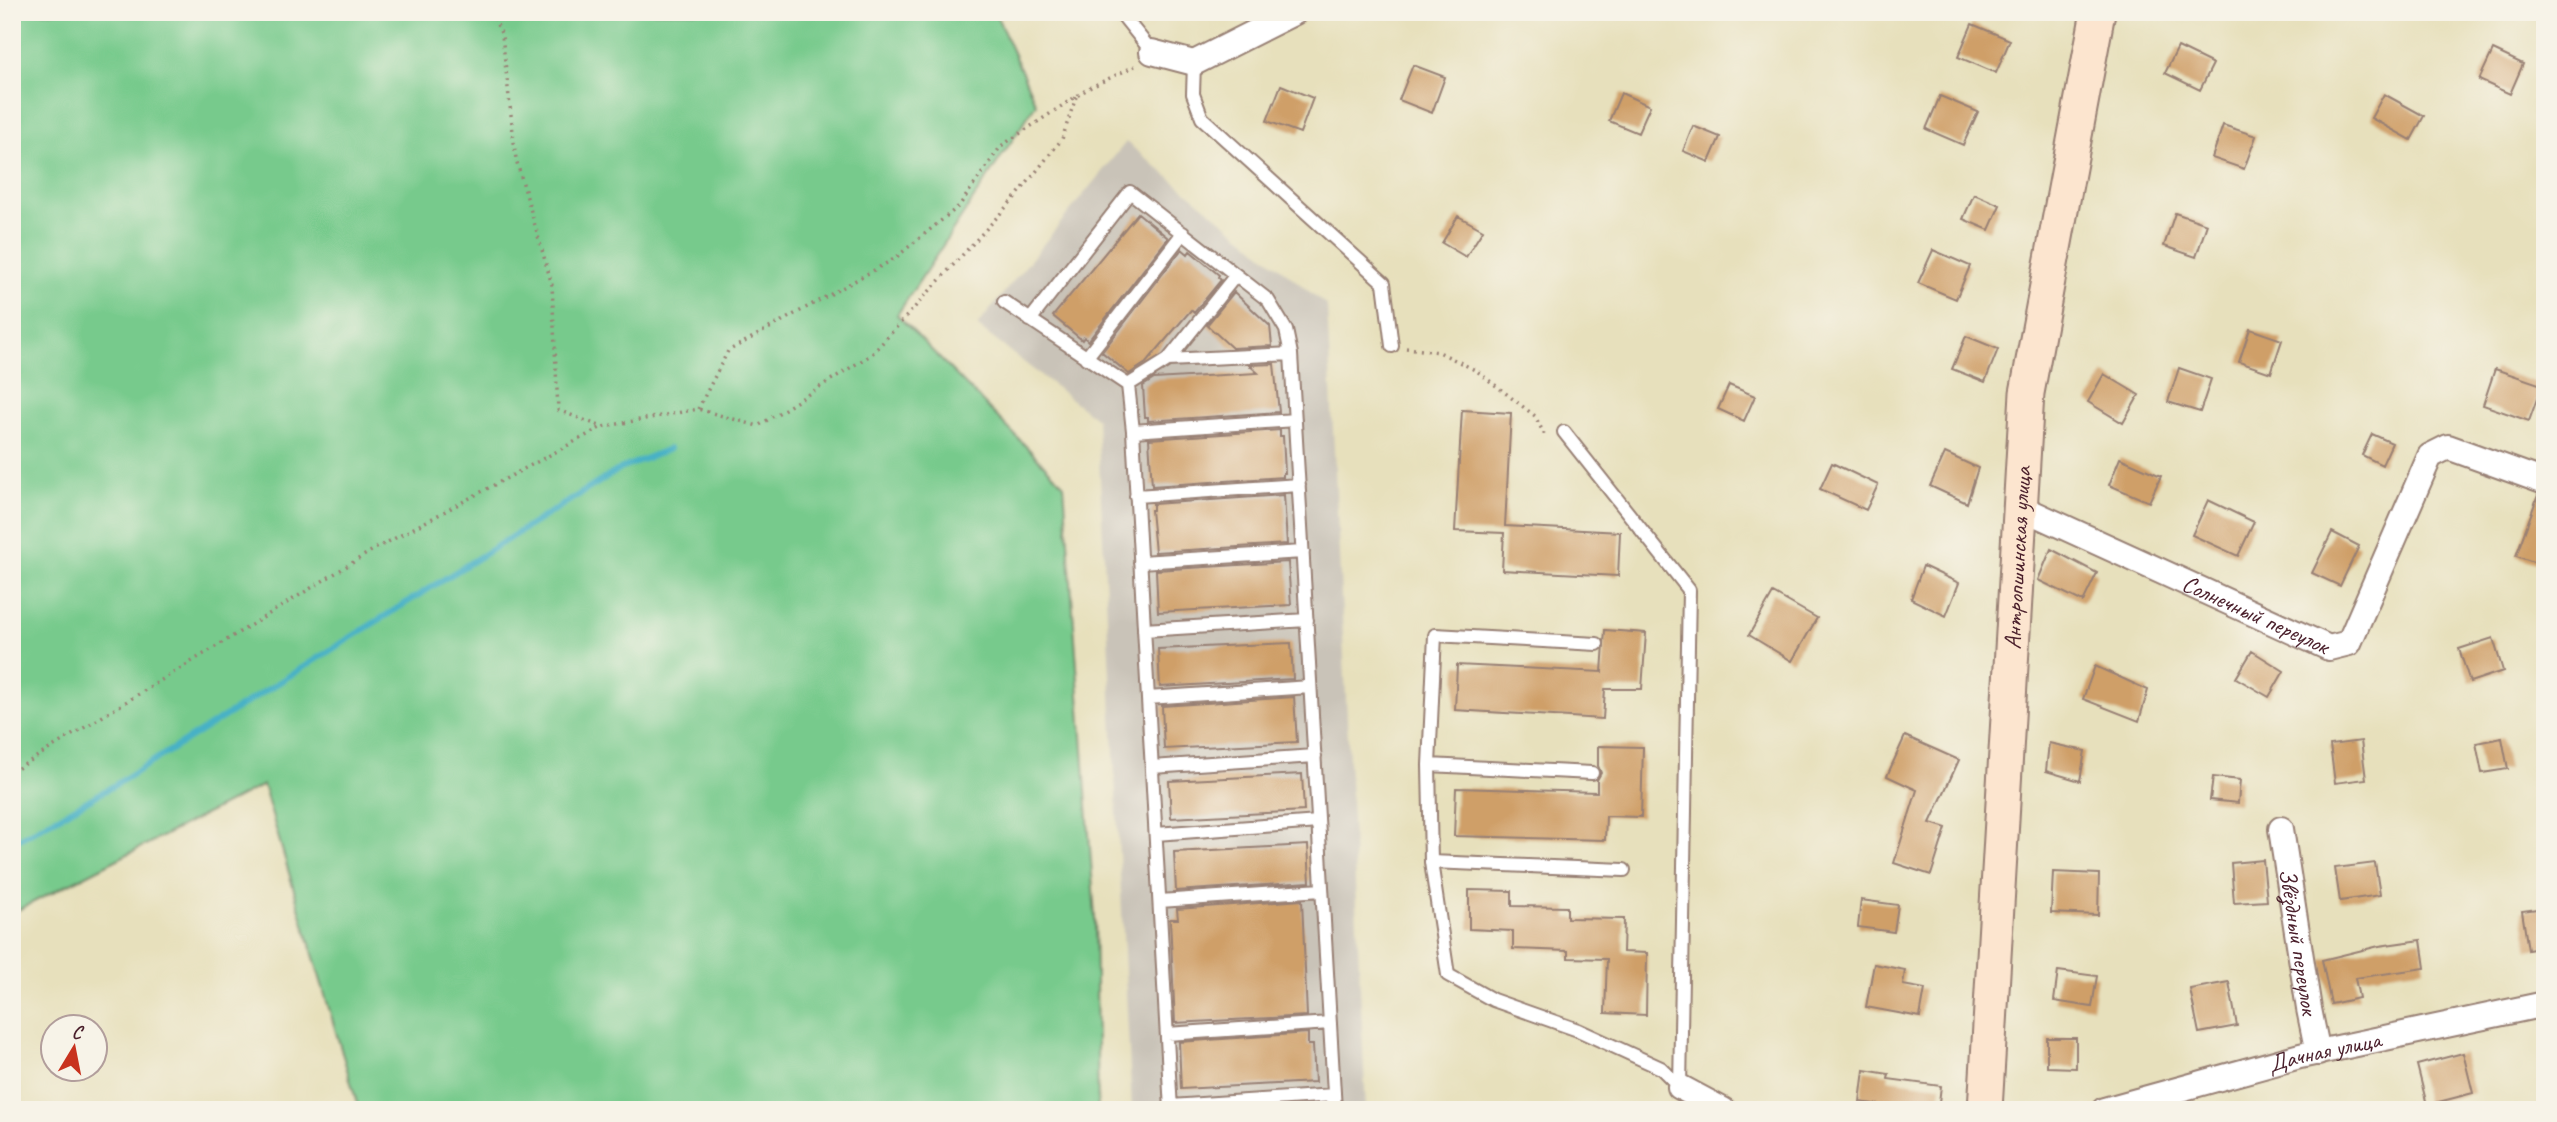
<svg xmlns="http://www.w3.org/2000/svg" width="2557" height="1122" viewBox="0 0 2557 1122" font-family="Caveat,sans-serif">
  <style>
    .industrial { fill: #c9c3b8 }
    .green { fill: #77ca8c; stroke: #60745c; stroke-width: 2 }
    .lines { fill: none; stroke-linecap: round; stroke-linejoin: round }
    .stream { stroke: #47b1c6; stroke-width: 6 }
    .building { fill: #cf9f67 }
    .lane-casing { stroke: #988074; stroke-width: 16 }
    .street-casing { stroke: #988074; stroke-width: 28 }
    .secondary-casing { stroke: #988074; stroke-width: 37 }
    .path { stroke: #988074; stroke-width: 3.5; stroke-dasharray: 2 5; stroke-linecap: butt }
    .lane { stroke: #fff; stroke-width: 12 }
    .street { stroke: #fff; stroke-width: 24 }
    .secondary { stroke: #fce5cf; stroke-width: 33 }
    .labels { text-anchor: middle; stroke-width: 6; stroke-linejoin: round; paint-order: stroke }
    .street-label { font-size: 24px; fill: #4a1f2b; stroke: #f7f3e8 }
  </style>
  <rect width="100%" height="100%" fill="#f7f3e8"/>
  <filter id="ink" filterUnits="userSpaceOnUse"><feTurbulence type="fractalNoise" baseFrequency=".0143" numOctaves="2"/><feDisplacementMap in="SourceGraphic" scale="14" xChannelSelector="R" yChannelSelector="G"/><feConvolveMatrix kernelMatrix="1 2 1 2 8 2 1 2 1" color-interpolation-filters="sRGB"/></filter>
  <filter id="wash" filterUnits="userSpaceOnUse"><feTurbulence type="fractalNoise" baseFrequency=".00686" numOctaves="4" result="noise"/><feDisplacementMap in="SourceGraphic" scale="28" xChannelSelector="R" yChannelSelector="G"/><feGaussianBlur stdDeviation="1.57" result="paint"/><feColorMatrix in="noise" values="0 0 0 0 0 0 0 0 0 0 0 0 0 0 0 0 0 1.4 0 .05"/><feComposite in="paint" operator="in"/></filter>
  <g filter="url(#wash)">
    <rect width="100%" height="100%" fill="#e7e0bc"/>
    <path class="industrial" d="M1126,142L1327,306L1366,1110H1132L1097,419L977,326Z"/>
    <path class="green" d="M12,12H995L1036,104L897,315L1064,485L1095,917L1098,1110H359L263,785L12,913Z"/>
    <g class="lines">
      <path class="stream" d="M12,843L115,785L620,469L669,449"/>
    </g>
    <g id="blocks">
      <path class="building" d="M1972,24L2010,40L1996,73L1958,57Z
        M2178,47L2213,64L2200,90L2165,73Z
        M2493,50L2523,64L2510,94L2479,80Z
        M1413,65L1445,77L1432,113L1399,100Z
        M1281,85L1313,98L1300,133L1267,121Z
        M1621,93L1650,106L1638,133L1609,121Z
        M2384,94L2424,116L2411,140L2371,118Z
        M1940,96L1978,112L1963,145L1926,129Z
        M2223,125L2256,136L2244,169L2212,158Z
        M1693,126L1720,137L1709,162L1683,151Z
        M1974,194L2000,205L1989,230L1963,219Z
        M1138,213L1168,238L1088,341L1084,337L1082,340L1053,316Z
        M2175,213L2207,224L2196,257L2164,246Z
        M1458,216L1483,230L1466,257L1442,243Z
        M1182,249L1188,254L1190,251L1219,275L1218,277L1221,280L1194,313L1191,310L1146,363L1129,374L1102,352Z
        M1933,250L1970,266L1956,299L1918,283Z
        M1234,292L1270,326L1272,346L1232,348L1207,325Z
        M2250,329L2282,340L2271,373L2239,362Z
        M1966,336L1998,349L1985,382L1952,369Z
        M1274,364L1279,412L1148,421V417H1145L1143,386L1154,379L1258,373L1249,365Z
        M2179,368L2211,379L2200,412L2168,402Z
        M2495,369L2542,385L2529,421L2483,405Z
        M2104,374L2139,395L2123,423L2088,402Z
        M1729,385L1755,396L1744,421L1718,409Z
        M1462,410L1511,413L1505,526L1620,532L1618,576L1502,570L1504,533L1455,531Z
        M1280,430V436H1283L1285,473H1283V477L1152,486L1149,439Z
        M2372,434L2392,443L2382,465L2362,455Z
        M1945,453L1978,468L1967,503L1930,486Z
        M2120,458L2161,476L2149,502L2109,485Z
        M1832,463L1878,485L1866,510L1820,489Z
        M1284,495L1287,544L1155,552L1151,510H1153V504Z
        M2538,495L2545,496V566L2516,556Z
        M2208,500L2254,522L2238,556L2192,535Z
        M2332,532L2359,546L2340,586L2312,573Z
        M2051,549L2097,573L2083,602L2038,580Z
        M1288,562L1291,605L1158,612L1156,570Z
        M1923,566L1959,583L1946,616L1911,599Z
        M1773,593L1817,618L1792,661L1749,635Z
        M1605,630L1646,633L1642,689H1605L1603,719L1455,710L1457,665L1602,672Z
        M2493,638L2503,671L2470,682L2459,649Z
        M1291,643L1293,679L1160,687L1158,649Z
        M2252,651L2284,671L2269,697L2236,678Z
        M2095,666L2148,690L2139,721L2083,699Z
        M1294,697L1297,742L1164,749L1162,706Z
        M1905,736L1959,760L1930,823L1946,828L1931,875L1894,863L1917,790L1887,776Z
        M2502,738L2508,769L2482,773L2476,743Z
        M2361,741L2366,779L2335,783L2330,745Z
        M2049,743L2085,751L2080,781L2046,771Z
        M1598,746L1643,747L1641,817L1606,816L1605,840L1454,836L1456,788L1597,792V780L1601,773L1598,766Z
        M1302,774L1304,811L1171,818L1169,781Z
        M2213,777L2240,780L2238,803L2210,800Z
        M1308,845L1310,882L1176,891L1174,852Z
        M2263,860L2267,901L2234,903L2231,863Z
        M2375,863L2380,895L2340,901L2335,868Z
        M2053,872L2099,874L2098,915L2051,913Z
        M1469,890L1512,891V906L1567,907V918L1624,919L1623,952L1647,953L1646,1015L1605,1013L1607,959L1568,958V951L1513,949V931L1469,929Z
        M1302,900L1307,1016L1175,1023L1170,919H1178L1177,909Z
        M1861,900L1898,905L1894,932L1858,927Z
        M2545,908V947L2528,950L2522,911Z
        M2421,940L2425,968L2355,978L2359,998L2331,1004L2322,960L2379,946Z
        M1874,964L1905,970L1903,985L1925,989L1920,1017L1866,1007Z
        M2058,971L2097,976L2092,1007L2054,1001Z
        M2229,982L2237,1026L2199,1033L2190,989Z
        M1308,1033V1045H1313L1315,1082L1181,1089L1179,1042Z
        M2047,1038H2076V1068L2047,1067Z
        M2463,1053L2473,1093L2427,1105L2417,1065Z
        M1864,1070L1889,1074L1888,1079L1941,1086L1938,1110H1914L1860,1102Z"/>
    </g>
  </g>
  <g filter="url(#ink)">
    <use href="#blocks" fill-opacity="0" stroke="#988074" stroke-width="2"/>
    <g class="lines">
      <defs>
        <path id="lane" d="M1120,12L1152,52
          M1194,63L1193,94L1202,118L1384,283L1392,346
          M1004,302L1128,385L1133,431L1171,1110
          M1030,320L1130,192L1268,300L1286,330L1291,354L1335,1110
          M1086,358L1183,233
          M1168,360L1291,354
          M1128,385L1168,360L1236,275
          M1133,431L1295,420
          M1564,432L1689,590L1680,1087
          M1136,496L1299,485
          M1140,562L1303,552
          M1144,630L1307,620
          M1597,644L1435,635L1429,765L1431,862L1448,975L1493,1000L1578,1030L1661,1068L1680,1087
          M1148,698L1310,687
          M1429,765L1592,773
          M1152,767L1315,756
          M1156,834L1318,822
          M1431,862L1624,870
          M1160,901L1322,890
          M1167,1034L1330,1023
          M1171,1106L1334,1095"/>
        <g id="street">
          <path d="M1152,52L1194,63L1295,12"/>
          <path id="s1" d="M2020,507L2329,648L2349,643L2430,456L2448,447L2545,482"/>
          <path id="s2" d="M2281,829L2309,1009L2318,1053"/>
          <path d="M1680,1087L1723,1110"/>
          <path id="s3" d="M2104,1110L2300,1056L2545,1004"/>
        </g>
        <g id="secondary">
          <path id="s4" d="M1985,1110L2027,393L2098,12"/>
        </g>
      </defs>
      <use href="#lane" class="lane-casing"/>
      <use href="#street" class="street-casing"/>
      <use href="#secondary" class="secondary-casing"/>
      <path class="path" d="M491,12L502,35L516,159L552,285L558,410L602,427L698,409L758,426L872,354L1020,192L1062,139L1076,97
        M1406,348L1439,352L1477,371L1535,416L1544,434
        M698,409L728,351L894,259L959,206L1001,146L1089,88L1135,66
        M12,772L373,550L602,427"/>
      <use href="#lane" class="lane"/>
      <use href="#street" class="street"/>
      <use href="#secondary" class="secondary"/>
    </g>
  </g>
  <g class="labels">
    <g class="street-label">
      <text dy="8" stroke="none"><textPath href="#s4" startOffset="553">Антропшинская улица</textPath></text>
      <text dy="8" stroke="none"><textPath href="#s1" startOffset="259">Солнечный переулок</textPath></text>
      <text dy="8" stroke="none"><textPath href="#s2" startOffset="114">Звёздный переулок</textPath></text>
      <text dy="8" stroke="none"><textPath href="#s3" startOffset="228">Дачная улица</textPath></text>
    </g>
  </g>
  <rect width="2557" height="1122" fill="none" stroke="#f7f3e8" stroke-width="42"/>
  <g transform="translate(74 1048) rotate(10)"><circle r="33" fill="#f7f3e8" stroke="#b29e9c" stroke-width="2"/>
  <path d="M0-5L12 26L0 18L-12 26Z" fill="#c8321e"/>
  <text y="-10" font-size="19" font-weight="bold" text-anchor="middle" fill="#4a1f2b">С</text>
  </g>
</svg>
